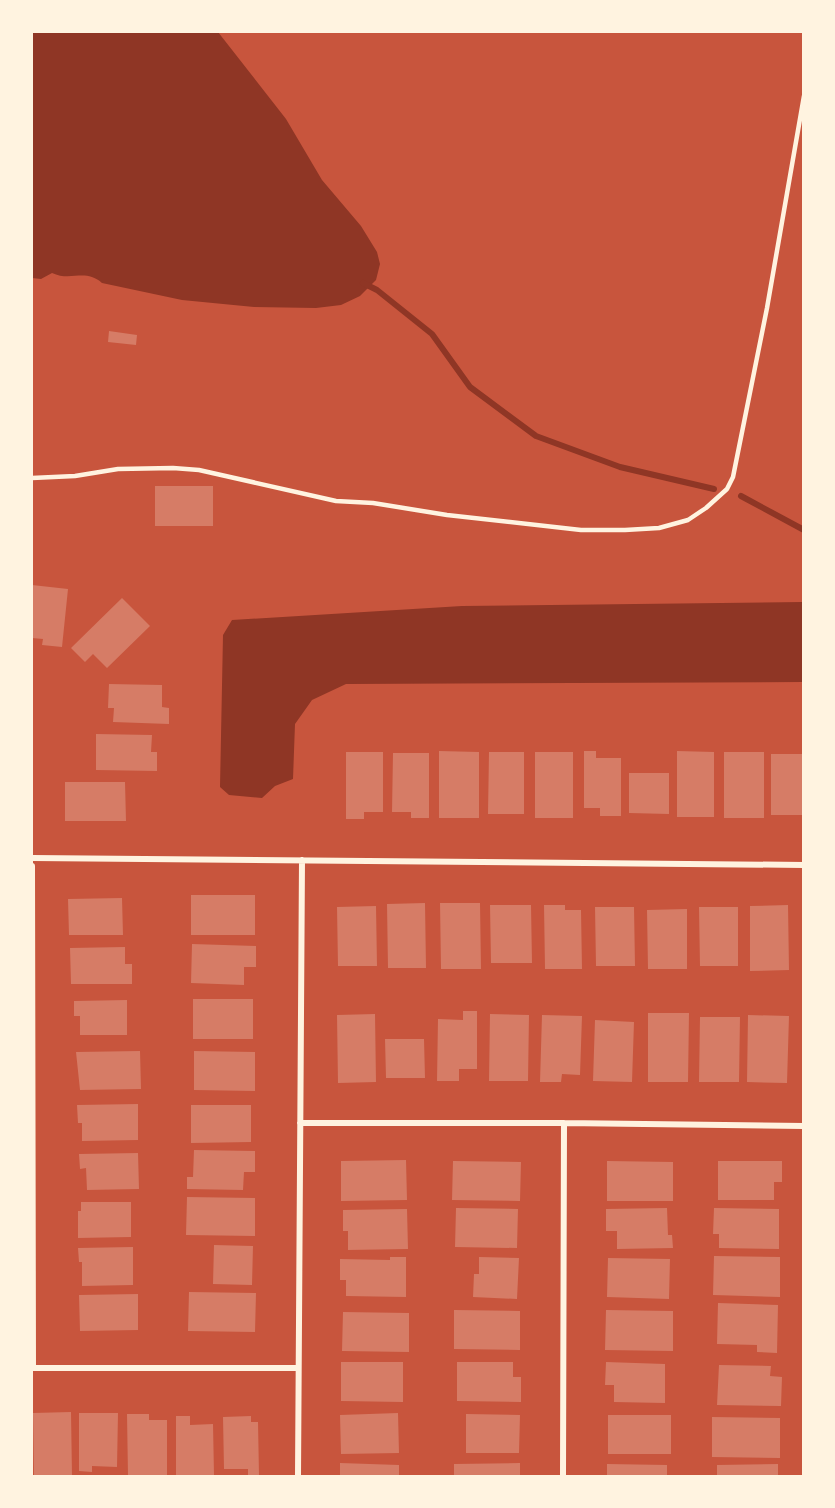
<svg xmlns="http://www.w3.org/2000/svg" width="835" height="1508" viewBox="0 0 835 1508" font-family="'IBM Plex Sans',sans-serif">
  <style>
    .water { fill: #8f3625 }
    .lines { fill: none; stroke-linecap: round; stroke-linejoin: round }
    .stream { stroke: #8f3625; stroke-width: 6 }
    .building { fill: #d67c66 }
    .service { stroke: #fff3e0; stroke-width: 4.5 }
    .minor { stroke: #fff3e0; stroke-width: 6 }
  </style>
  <rect width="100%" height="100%" fill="#c8553d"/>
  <path class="water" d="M32,32H218L286,119L322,180L361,226L377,252L380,264L376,280L360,296L341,305L316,308L254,307L182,300L102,283C85,268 71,282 52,273L41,279L32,278Z
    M803,602V682L346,684L312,700L295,724L293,779L275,786L262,798L229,795L220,787L223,635L232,620L462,606Z"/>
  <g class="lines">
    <path class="stream" d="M363,283L377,290L432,334L470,387L536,436L620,467L714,489
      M741,496L804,530"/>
  </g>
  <path class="building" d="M109,331L137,335L136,345L108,342Z
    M155,486H213V526H155Z
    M32,585L68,589L62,647L42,645L43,639L32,638Z
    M122,598L150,626L107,668L93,654L85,662L71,648Z
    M109,684L162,685V707L169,708V724L113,722L114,708H108Z
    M96,734L152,735L151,752H157V771L96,770Z
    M439,751L479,752V818H439Z
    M584,751H596V758H621V816H600V808H584Z
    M677,751L714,752V817H677Z
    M346,752H383V812H364V819H346Z
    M489,752H524V814H488Z
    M535,752H573V818H535Z
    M724,752H764V818H724Z
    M393,753H429V818H411V812H392Z
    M771,754H804V815H771Z
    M629,773H669V814L629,813Z
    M65,782H125L126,821H65Z
    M191,895H255V935H191Z
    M122,898L123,935H69L68,899Z
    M425,903L426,968H388L387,904Z
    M440,903H480L481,969H441Z
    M490,905H531L532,963H491Z
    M544,905H565V910H581L582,969H545Z
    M788,905L789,970L750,971V906Z
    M376,906L377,966H338L337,907Z
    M595,907H634L635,966H596Z
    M699,907H738V966H700Z
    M687,909V969H648L647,910Z
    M192,944L256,946V967H244V985L191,983Z
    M125,947V964H132V984H71L70,948Z
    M193,999H253V1039H193Z
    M127,1000V1035H80V1016H74V1001Z
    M463,1011H477V1069H459V1081H437L438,1019L463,1020Z
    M648,1013H689L688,1082H648Z
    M375,1014L376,1082L338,1083L337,1015Z
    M490,1014L529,1015L528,1081H489Z
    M542,1015L582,1016L580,1075L562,1074L561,1082H540Z
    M748,1015L789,1016L787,1083L747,1082Z
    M700,1017H740L739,1082H699Z
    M595,1020L634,1022L632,1082L593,1081Z
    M385,1039H424L425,1078H386Z
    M140,1051L141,1089L80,1090L76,1052Z
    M194,1051L255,1052V1091L194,1090Z
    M138,1104V1140L82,1141V1123H78L77,1105Z
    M191,1105H251V1142L191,1143Z
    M194,1150L255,1151V1172H244L243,1190L187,1189V1177H193Z
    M138,1153L139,1189L87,1190L86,1168L80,1169L79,1154Z
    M406,1160L407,1200L341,1201V1161Z
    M453,1161L521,1162L520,1201L452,1200Z
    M607,1161L673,1162V1201H607Z
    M718,1161H782V1182H774V1200H718Z
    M187,1197L255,1198V1236L186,1235Z
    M81,1202H131V1237L78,1238V1211H81Z
    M456,1208L518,1209L517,1248L455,1247Z
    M667,1208L668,1235H672L673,1248L617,1249V1231H606V1209Z
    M714,1208L779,1209V1249L719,1248V1234H713Z
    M407,1209L408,1249L348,1250V1231H343V1210Z
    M214,1245L253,1246L252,1285L213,1284Z
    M133,1247V1285L82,1286V1262H79L78,1248Z
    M714,1256L780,1257V1297L713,1295Z
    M390,1257H406V1297L346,1296V1280H340V1259L390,1260Z
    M479,1257L519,1258L517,1299L473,1297L474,1274H479Z
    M608,1258L670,1259L669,1299L607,1297Z
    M189,1292L256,1293L255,1332L188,1331Z
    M138,1294V1330L80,1331L79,1295Z
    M718,1303L778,1305L777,1353L757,1352V1345L717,1344Z
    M454,1310L520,1311V1350L454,1349Z
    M606,1310L673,1311V1351L605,1350Z
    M343,1312L409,1313V1352L342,1351Z
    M341,1362H403V1402L341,1401Z
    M457,1362H513V1377H521V1402L457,1401Z
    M606,1362L665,1364V1403L614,1402V1385H605Z
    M719,1365L771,1366L770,1376L782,1377L781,1406L717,1405Z
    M71,1412L72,1476H34L33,1413Z
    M79,1413H118L117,1467L92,1466V1472L79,1471Z
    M398,1413L399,1453L341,1454L340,1415Z
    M127,1414H149V1420H167V1476H128Z
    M466,1414L520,1415L519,1453H466Z
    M608,1415H671V1454H608Z
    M176,1416H190V1425L213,1424L214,1475L176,1476Z
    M251,1416V1422H258L259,1475H248V1469H224L223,1417Z
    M712,1417L780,1418V1458L712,1457Z
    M340,1463L399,1465V1476H340Z
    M520,1463V1476H454V1464Z
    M607,1464L667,1465V1476H607Z
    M778,1464V1476H717V1465Z"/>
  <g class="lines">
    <path class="service" d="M32,478L75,476L118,469L173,468L199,470L336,501L373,503L447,515L581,530H625L659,528L688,520L706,508L727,489L733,477L767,308L804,96"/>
    <path class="minor" d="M32,858L804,865
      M32,866L33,1368
      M300,1123H564L804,1126
      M32,1368H297
      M298,1476L302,860
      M563,1476L564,1123"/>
  </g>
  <rect width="835" height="1508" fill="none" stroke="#fff3e0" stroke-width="66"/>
</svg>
